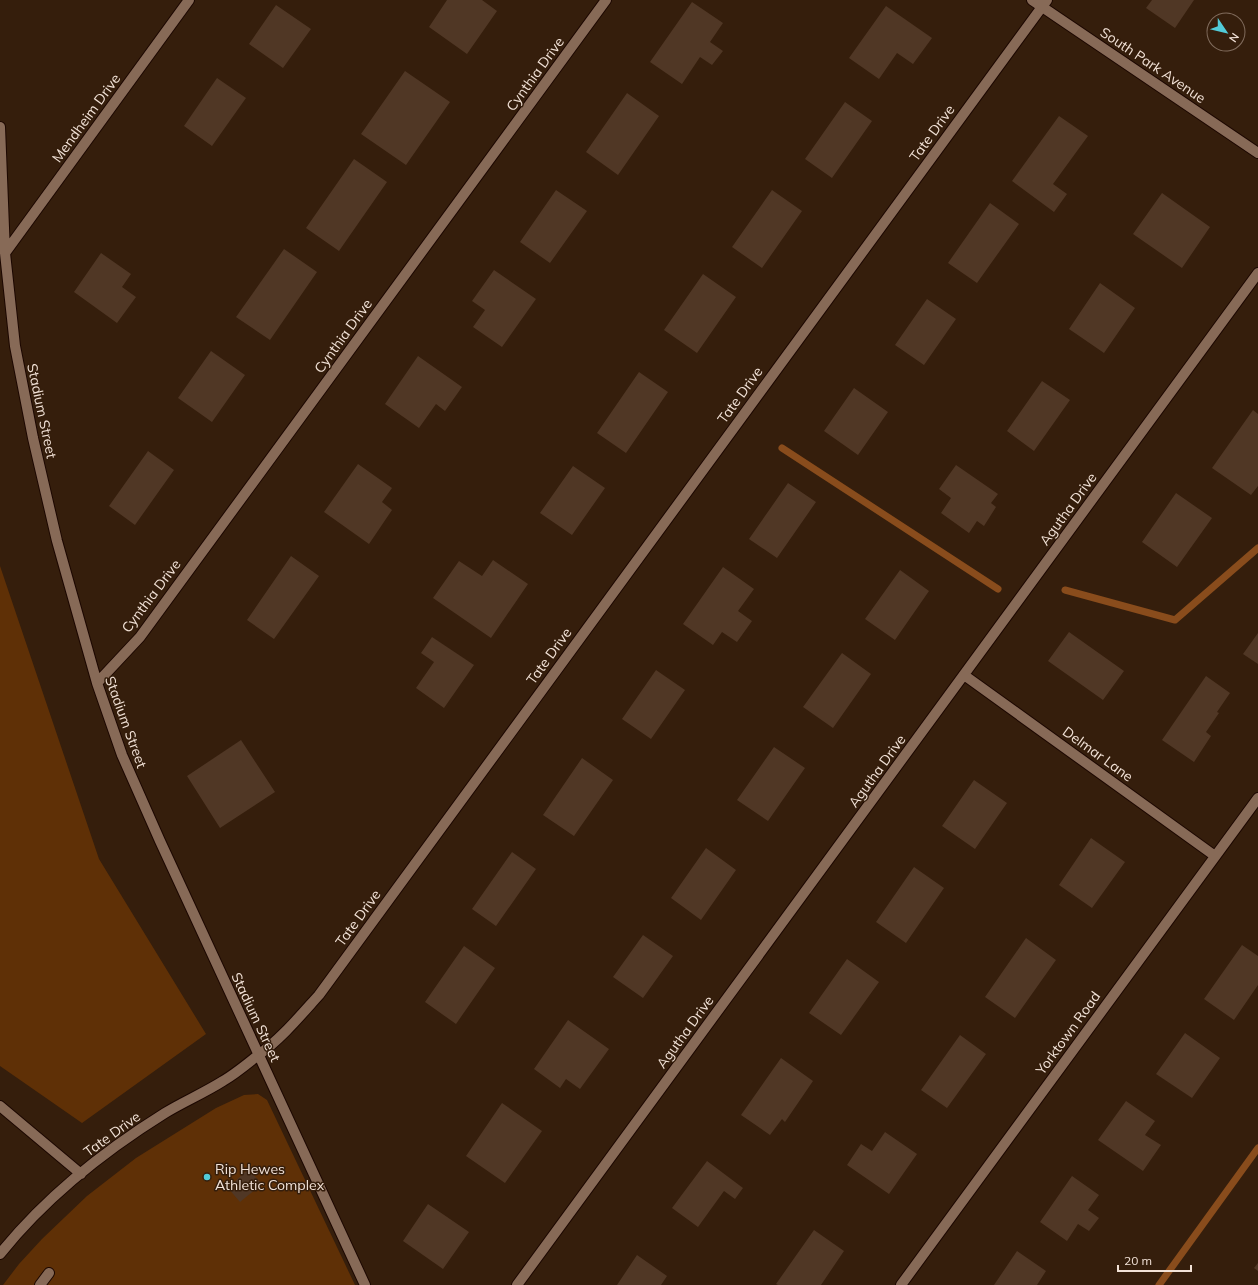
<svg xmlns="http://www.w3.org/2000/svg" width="1258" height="1285" viewBox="0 0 1258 1285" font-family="Mulish,sans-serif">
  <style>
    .green { fill: #5f3006 }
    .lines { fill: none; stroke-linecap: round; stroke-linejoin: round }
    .stream { stroke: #894c1c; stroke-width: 7 }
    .building { fill: #503725 }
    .minor-casing { stroke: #1c0700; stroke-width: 12 }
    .minor { stroke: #876a57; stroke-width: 10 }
    .poi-dot { fill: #52cbd8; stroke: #351e0c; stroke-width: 1.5 }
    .labels { text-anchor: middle; stroke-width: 3; stroke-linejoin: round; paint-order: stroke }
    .street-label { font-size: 14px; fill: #f2e2d7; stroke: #351e0c }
    .poi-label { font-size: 14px; fill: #f2e2d7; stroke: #351e0c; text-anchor: start }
  </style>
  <rect width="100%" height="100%" fill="#351e0c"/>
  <path class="green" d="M0,566L99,859L206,1034L82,1123L0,1066Z
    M258,1094L267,1100L355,1285H3L19,1264L42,1239L87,1196L136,1158L216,1108L244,1095Z"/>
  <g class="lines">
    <path class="stream" d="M782,448L998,589
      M1065,590L1175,620L1258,548
      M1159,1285L1258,1148"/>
  </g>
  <path class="building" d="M447,0H482L497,11L467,54L429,27Z
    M1152,0H1194L1175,28L1146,8Z
    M692,2L723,23L710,42L723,51L712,65L700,57L682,84L650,62Z
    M276,5L311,29L283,68L249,44Z
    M886,6L932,38L913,64L897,53L879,79L849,58Z
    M405,71L450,102L406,165L361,134Z
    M217,78L246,98L212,146L184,126Z
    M627,93L659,116L618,175L586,152Z
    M845,102L872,121L832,178L805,159Z
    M1059,116L1088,136L1053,184L1067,194L1054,212L1012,181Z
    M354,159L387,182L339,251L306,228Z
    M556,190L587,211L550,263L520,242Z
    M772,190L802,211L762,268L732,247Z
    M1162,193L1210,227L1182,268L1133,234Z
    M990,203L1019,224L977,283L948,263Z
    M284,249L317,272L270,340L236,317Z
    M101,253L131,274L122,287L136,297L117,323L74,292Z
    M494,270L536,299L502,347L473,327L485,310L472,301Z
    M703,274L736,297L697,353L664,330Z
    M1100,283L1135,308L1104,353L1069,329Z
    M927,299L956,319L924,365L895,345Z
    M211,351L245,375L212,422L178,398Z
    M418,356L462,387L445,411L436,404L419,428L385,404Z
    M639,372L668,392L626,453L597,433Z
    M1042,381L1070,400L1034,451L1007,431Z
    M854,388L888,412L858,455L824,431Z
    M1253,410L1258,414V486L1251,495L1212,468Z
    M148,451L174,470L135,525L109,506Z
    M358,464L392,488L382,502L392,510L369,544L324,512Z
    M956,465L998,494L991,503L996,507L984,526L977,521L969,533L941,513L951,498L939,489Z
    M573,466L605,488L572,535L540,513Z
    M788,483L816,502L777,558L749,539Z
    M1176,493L1212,518L1177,567L1142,542Z
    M291,556L319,576L274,639L247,620Z
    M493,560L528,584L491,638L433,598L459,561L482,576Z
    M723,567L754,589L738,611L752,621L737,642L722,632L713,645L683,624Z
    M900,570L929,591L895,640L865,619Z
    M1069,632L1124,671L1103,700L1048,661Z
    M1258,633V664L1243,654Z
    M432,637L474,665L444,708L416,688L434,662L421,653Z
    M842,653L871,674L833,728L803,707Z
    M656,670L685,690L651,739L622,719Z
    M1206,676L1230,693L1217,712L1219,713L1206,732L1211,736L1194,762L1162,740Z
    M241,740L275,792L220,828L187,776Z
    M774,747L805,768L768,821L737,800Z
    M582,758L613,780L574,836L543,815Z
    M974,780L1007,803L975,849L942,826Z
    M1091,838L1125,862L1092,908L1059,885Z
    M706,848L736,870L701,920L671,898Z
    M512,852L536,869L496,926L472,909Z
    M914,867L944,888L906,943L876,922Z
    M643,935L673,956L643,998L613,977Z
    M1026,938L1056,960L1015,1018L985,997Z
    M1242,945L1258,956V985L1234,1020L1204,999Z
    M464,946L495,968L456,1024L425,1002Z
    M847,959L879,982L841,1035L809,1013Z
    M568,1020L609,1049L580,1089L566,1079L560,1088L534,1069Z
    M1185,1033L1220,1058L1192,1098L1156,1074Z
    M960,1035L986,1054L947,1108L921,1090Z
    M781,1058L813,1081L785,1122L782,1119L770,1135L741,1115Z
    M1126,1101L1155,1121L1145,1135L1161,1145L1143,1171L1098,1140Z
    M502,1103L542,1131L505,1183L466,1156Z
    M885,1132L917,1154L889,1194L847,1165L861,1144L872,1151Z
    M707,1161L743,1188L735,1199L724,1191L698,1227L672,1208Z
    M248,1169L262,1184L240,1202L228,1188Z
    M1072,1176L1099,1195L1088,1210L1099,1218L1089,1231L1078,1224L1067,1241L1040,1222Z
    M428,1204L469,1232L443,1269L403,1241Z
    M814,1230L844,1251L821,1285H778L776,1284Z
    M1017,1251L1046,1271L1037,1285H994Z
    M637,1255L667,1276L661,1285H617Z
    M1258,1263V1271L1254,1268Z"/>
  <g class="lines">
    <defs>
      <path id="minor" d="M1032,0L1258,153
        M0,127L5,253L15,346L33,438L57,541L97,683L122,755L160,841L365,1285
        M5,253L189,0
        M964,675L1215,856
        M97,683L140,637L606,0
        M0,1106L81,1174
        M0,1254C45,1198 104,1151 165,1113C183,1102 204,1093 223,1081C235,1074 246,1065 257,1056C281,1039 300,1016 319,995L1047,0
        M40,1285L49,1273
        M517,1285L1258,273
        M901,1285L1258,798"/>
    </defs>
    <use href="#minor" class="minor-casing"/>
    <use href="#minor" class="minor"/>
  </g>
  <circle class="poi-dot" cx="207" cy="1177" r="4"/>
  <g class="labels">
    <g class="street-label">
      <text transform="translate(1153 65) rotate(34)" y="5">South Park Avenue</text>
      <text transform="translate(535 74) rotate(-54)" y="5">Cynthia Drive</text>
      <text transform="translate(86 118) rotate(-54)" y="5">Mendheim Drive</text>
      <text transform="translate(932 133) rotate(-54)" y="5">Tate Drive</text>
      <text transform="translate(343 336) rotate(-54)" y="5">Cynthia Drive</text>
      <text transform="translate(740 395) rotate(-54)" y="5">Tate Drive</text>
      <text transform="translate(42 411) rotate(78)" y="5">Stadium Street</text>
      <text transform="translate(1068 509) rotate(-54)" y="5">Agutha Drive</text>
      <text transform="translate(151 596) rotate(-53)" y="5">Cynthia Drive</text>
      <text transform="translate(549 656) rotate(-54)" y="5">Tate Drive</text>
      <text transform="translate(126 722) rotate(70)" y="5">Stadium Street</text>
      <text transform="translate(1098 754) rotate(36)" y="5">Delmar Lane</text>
      <text transform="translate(877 771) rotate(-54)" y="5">Agutha Drive</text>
      <text transform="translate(358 918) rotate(-54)" y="5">Tate Drive</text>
      <text transform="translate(256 1017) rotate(65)" y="5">Stadium Street</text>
      <text transform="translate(685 1032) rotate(-54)" y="5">Agutha Drive</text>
      <text transform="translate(1068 1033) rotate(-54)" y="5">Yorktown Road</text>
      <text transform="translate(112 1134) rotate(-36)" y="5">Tate Drive</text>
    </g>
    <g class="poi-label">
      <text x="215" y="1174">Rip Hewes<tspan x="215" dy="16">Athletic Complex</tspan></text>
    </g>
  </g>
  <g transform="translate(1226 32) rotate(125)"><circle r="19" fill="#351e0c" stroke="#816c5d"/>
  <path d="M0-3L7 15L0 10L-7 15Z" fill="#52cbd8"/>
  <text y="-6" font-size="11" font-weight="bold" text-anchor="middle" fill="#f2e2d7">N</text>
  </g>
  <path d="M1118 1265v6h73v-6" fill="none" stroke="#f2e2d7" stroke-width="2"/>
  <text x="1124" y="1265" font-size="12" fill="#f2e2d7" stroke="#351e0c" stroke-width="3" paint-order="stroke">20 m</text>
</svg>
